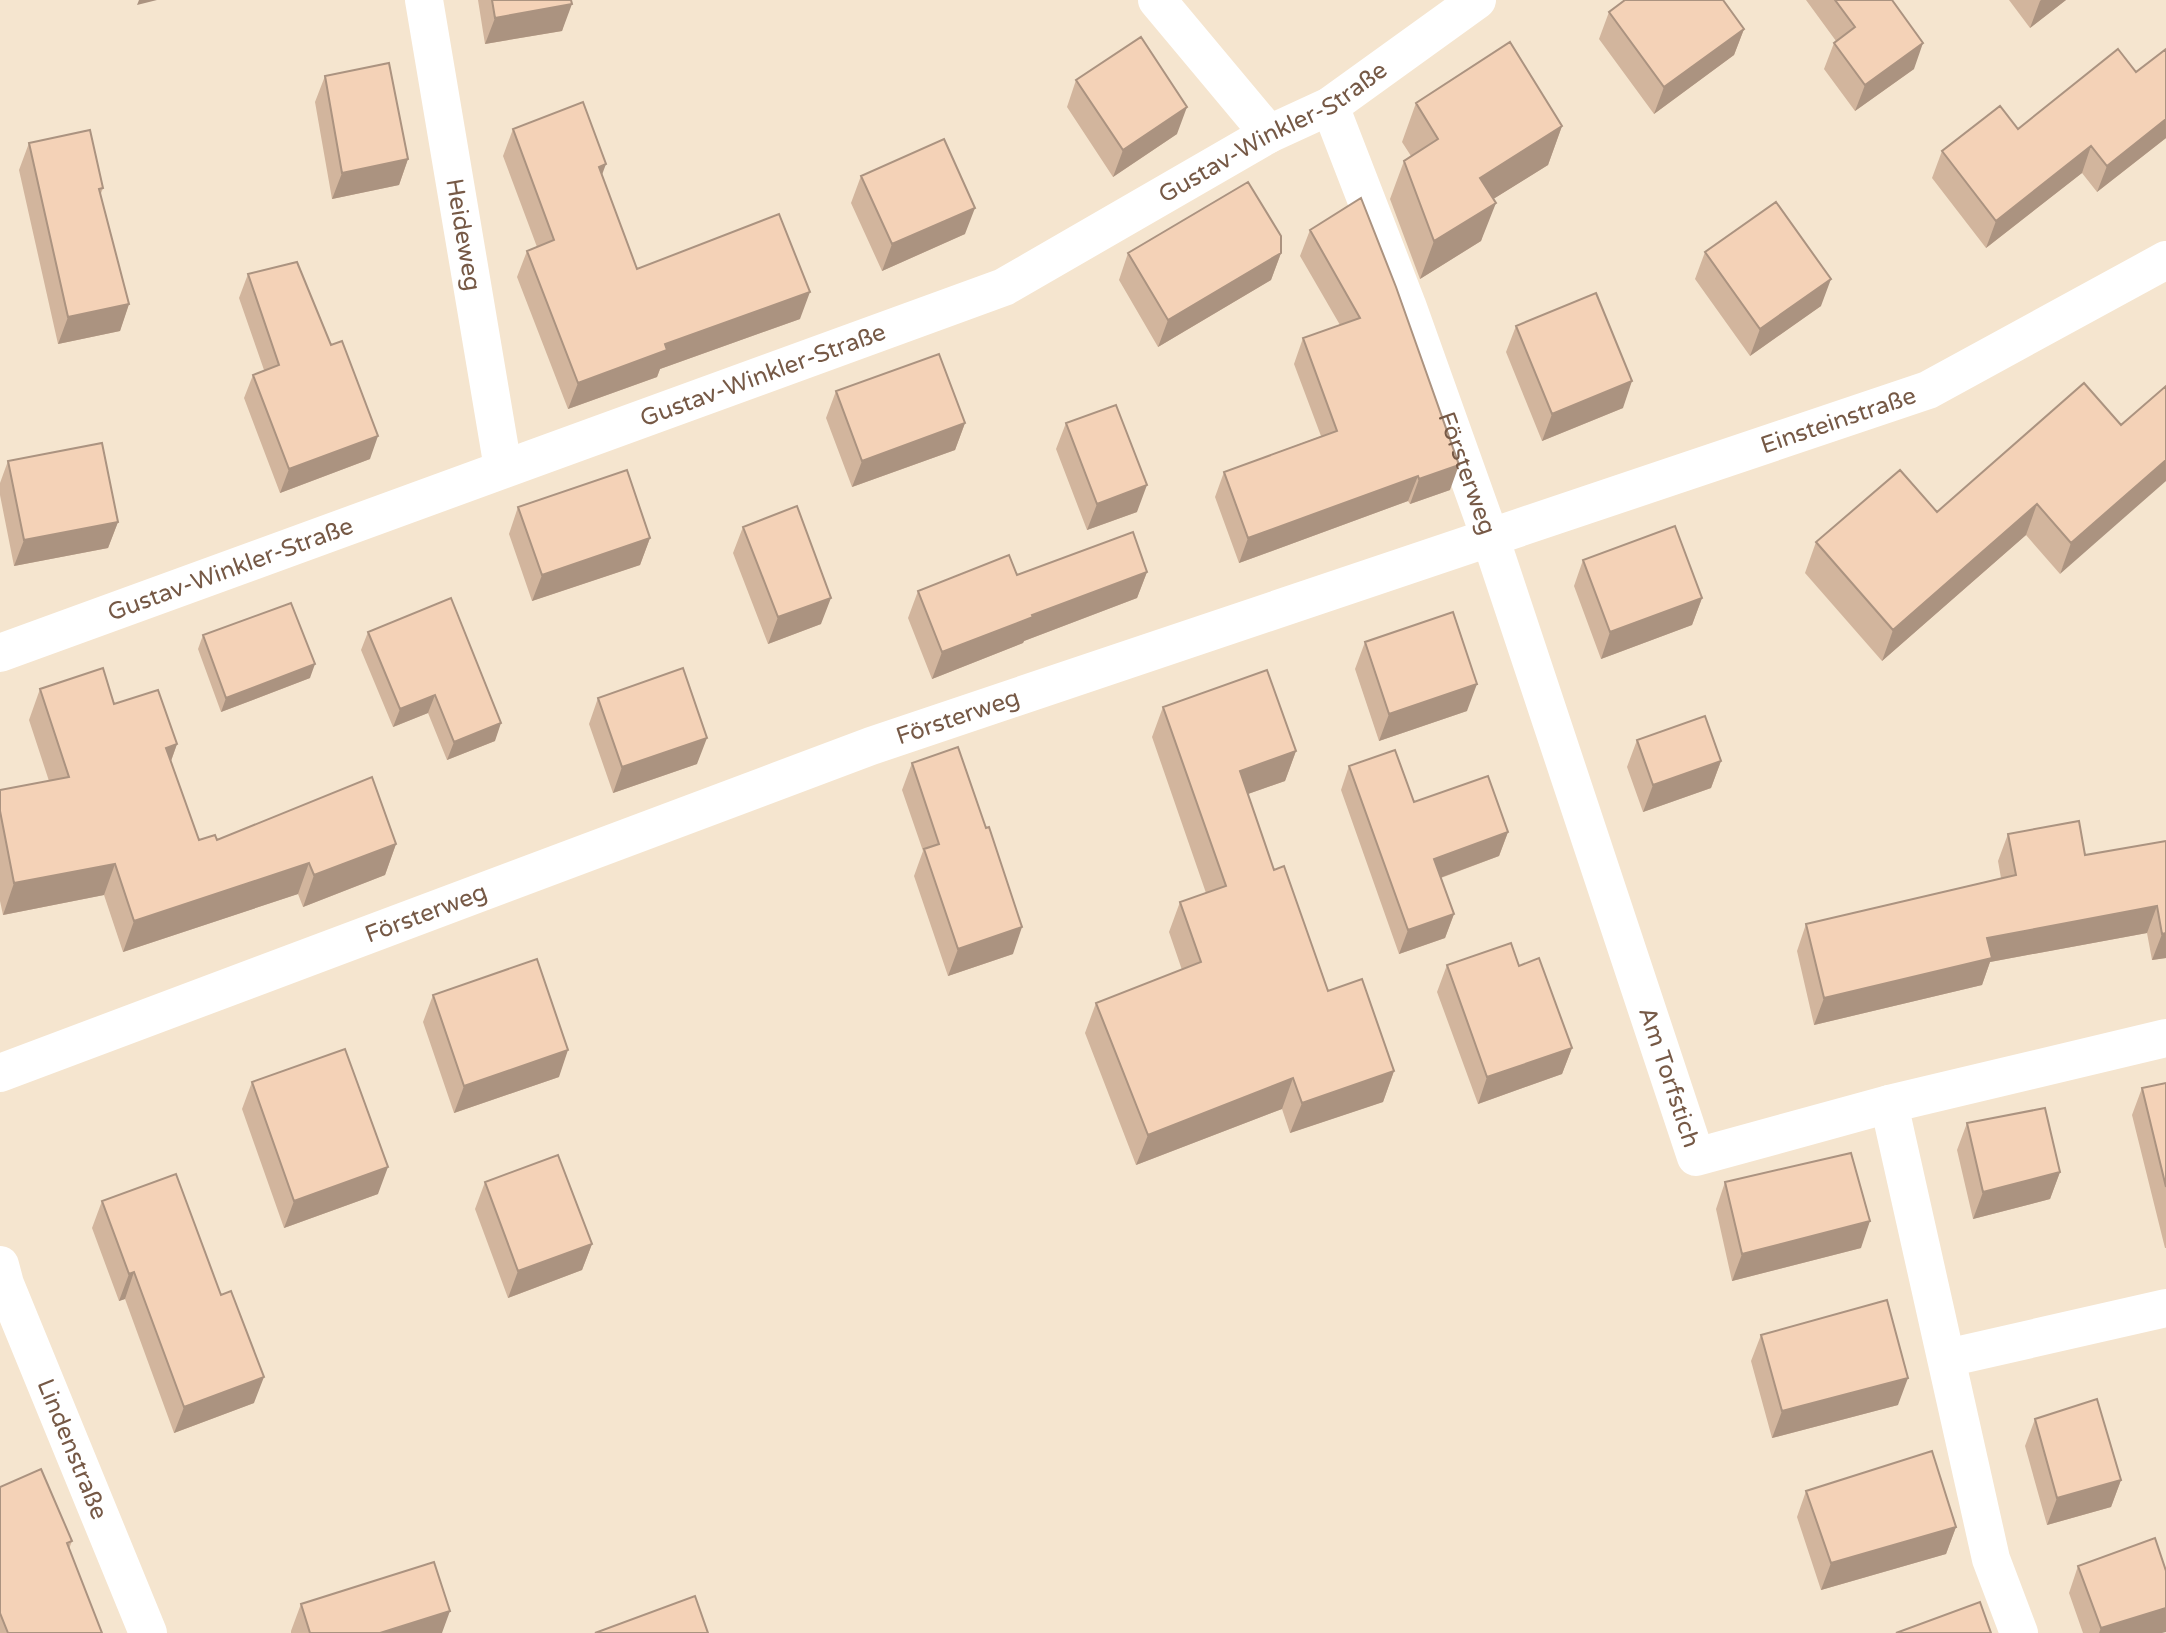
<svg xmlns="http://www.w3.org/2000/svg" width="2166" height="1633" viewBox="0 0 2166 1633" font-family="'Varela Round',sans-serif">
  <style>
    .residential { fill: #f5e5cf }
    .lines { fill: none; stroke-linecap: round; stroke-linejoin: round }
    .minor { stroke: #fff; stroke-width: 38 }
    .wall { fill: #d2b59d }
    .shaded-wall { fill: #ab9380 }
    .building { fill: #f4d2b7; stroke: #ab9380; stroke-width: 2 }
    .labels { text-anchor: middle; stroke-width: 6; stroke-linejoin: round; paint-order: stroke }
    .street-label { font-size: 24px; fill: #765946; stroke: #fff7e8 }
  </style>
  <rect width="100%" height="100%" fill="#fdf3e1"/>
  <path class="residential" d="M0,0H2166V1633H0Z"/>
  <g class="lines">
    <g class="minor">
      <path id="s1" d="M424,0L503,468"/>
      <path d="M1157,0L1269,134"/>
      <path id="s2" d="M1330,106L1407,305L1490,537L1696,1157L1889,1104L2166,1038"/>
      <path id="s3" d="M0,653L1004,287L1269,134L1330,106L1477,0"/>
      <path id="s4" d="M0,1073L871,746L1928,390L2166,260"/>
      <path d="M1889,1104L1991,1559L2019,1633"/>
      <path id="s5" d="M0,1265L5,1284L148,1633"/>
      <path d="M1947,1358L2166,1308"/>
    </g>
  </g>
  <path class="wall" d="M478,0H571L562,31L485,44Z
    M1806,0H1892L1914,69L1855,111L1824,69L1834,43L1836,41Z
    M2009,0H2066L2030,28Z
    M1609,12L1744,29L1734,55L1654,114L1599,39Z
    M2166,49V138L2097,192L2082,173L1986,248L1932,178L1942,151L2018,129L2136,72Z
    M325,76L408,159L399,185L332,199L315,102Z
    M1076,80L1177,134L1113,177L1067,107Z
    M1416,103L1562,126L1548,165L1493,199L1481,241L1420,279L1390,199L1404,161L1411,156L1402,142Z
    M513,129L602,176L637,269L800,319L660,369L657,377L568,409L517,277L527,251L537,247L503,156Z
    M29,143L103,188L100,196L129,304L120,331L58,344L19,170Z
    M861,176L965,234L882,271L851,203Z
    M1361,198L1450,490L1410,504L1408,501L1239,563L1215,497L1224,472L1321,436L1294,364L1303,338L1340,325L1300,256L1310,230Z
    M1705,252L1821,306L1750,356L1695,279Z
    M1128,253H1281L1271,280L1158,347L1119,280Z
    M248,274L370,459L280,493L244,398L253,375L264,370L239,298Z
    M1516,326L1623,408L1542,441L1506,352Z
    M836,391L965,423L955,450L852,487L826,418Z
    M1066,423L1137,512L1087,530L1056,449Z
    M2121,425L2060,574L2026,535L1882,661L1805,573L1816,542L1937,512Z
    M8,461L118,522L108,548L14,566L0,495V483Z
    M518,507L650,538L640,565L532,601L509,534Z
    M743,527L821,624L768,644L733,553Z
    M1583,560L1702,598L1692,625L1601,659L1574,586Z
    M1147,572L1137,598L1024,641L1023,643L932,679L908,618L918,591L1017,575Z
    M368,632L495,741L447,760L428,713L393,727L361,650Z
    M203,635L310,678L221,712L198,649Z
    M1365,642L1467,711L1379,741L1355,669Z
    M40,689L114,704L177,744L171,761L199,840L396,844L385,875L303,907L298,894L123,952L104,895L3,915L0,901V790L49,781L29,720Z
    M598,698L697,764L613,793L589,724Z
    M1163,707L1296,751L1285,781L1248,794L1274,870L1328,991L1394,1071L1383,1102L1290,1133L1282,1109L1136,1165L1085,1033L1096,1003L1182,970L1169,932L1180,902L1206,893L1152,737Z
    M1637,740L1721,761L1711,788L1643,812L1627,767Z
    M912,763L1013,954L948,976L914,876L923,851L902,790Z
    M1349,766L1414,802L1508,832L1499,856L1441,878L1454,914L1445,938L1399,954L1341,790Z
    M2008,834L2085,855L2166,841V958L2152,960L2147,933L1990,962L1982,985L1814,1025L1797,951L1806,924L2001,878L1998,861Z
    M1447,965L1519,966L1572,1048L1562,1074L1478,1104L1437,992Z
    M433,995L559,1077L454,1113L423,1022Z
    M252,1082L378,1194L284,1228L242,1109Z
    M2166,1083V1248H2165L2132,1115L2142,1088Z
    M1967,1123L2060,1172L2050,1199L1973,1219L1957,1150Z
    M485,1182L592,1244L582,1270L508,1298L475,1209Z
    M1725,1182L1861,1248L1732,1281L1716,1209Z
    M102,1201L254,1403L174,1433L125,1299L119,1301L92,1228Z
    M1761,1335L1898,1405L1772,1438L1751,1361Z
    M2035,1419L2121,1480L2111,1507L2047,1525L2025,1446Z
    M0,1487L72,1541L69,1549L102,1633H0Z
    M1806,1491L1956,1527L1946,1554L1821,1590L1797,1517Z
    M2078,1566L2162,1633H2083L2069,1593Z
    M301,1604L442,1633H291V1631Z"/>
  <path class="shaded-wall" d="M139,0H157L137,5Z
    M2041,0H2066L2030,28L2040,1Z
    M572,4L562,31L485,44L495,18Z
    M1744,29L1734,55L1654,114L1664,87Z
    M1923,43L1914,69L1855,111L1865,85Z
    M1187,107L1177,134L1113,177L1123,150Z
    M2166,119V138L2097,192L2107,166Z
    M1562,126L1548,165L1466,216L1480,178Z
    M2091,146L2082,173L1986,248L1996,221Z
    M408,159L399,185L332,199L342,173Z
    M606,164L596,191L599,167Z
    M1496,203L1481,241L1420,279L1434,241Z
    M975,208L965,234L882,271L892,244Z
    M1281,253L1271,280L1158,347L1168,320Z
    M1831,279L1821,306L1750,356L1760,329Z
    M810,292L800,319L660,369L657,377L568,409L578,383L665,344Z
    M129,304L120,331L58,344L68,317Z
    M1632,381L1623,408L1542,441L1552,414Z
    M965,423L955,450L852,487L862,461Z
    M378,436L370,459L280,493L289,469Z
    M2166,460V481L2060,574L2071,543Z
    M1459,465L1450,490L1410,504L1419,479Z
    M1418,476L1408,501L1239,563L1248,538Z
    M1147,485L1137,512L1087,530L1097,504Z
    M2037,504L2026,535L1882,661L1893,630Z
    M118,522L108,548L14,566L24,540Z
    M650,538L640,565L532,601L542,575Z
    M1147,572L1137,598L1024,641L1023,643L932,679L942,652L1032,615Z
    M831,598L821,624L768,644L778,617Z
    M1702,598L1692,625L1601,659L1610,632Z
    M315,664L310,678L221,712L226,698Z
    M1477,684L1467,711L1379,741L1389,714Z
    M435,695L428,713L393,727L400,709Z
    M501,723L495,741L447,760L454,742Z
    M707,738L697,764L613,793L622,767Z
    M177,744L166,775V748Z
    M1296,751L1285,781L1228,801L1240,771Z
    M1721,761L1711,788L1643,812L1653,785Z
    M1508,832L1499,856L1426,883L1434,859Z
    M396,844L385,875L303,907L314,875Z
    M309,863L298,894L123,952L134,921Z
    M115,864L104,895L3,915L14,883Z
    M2157,906L2147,933L1990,962L1982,985L1814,1025L1824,998L1987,938Z
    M1454,914L1445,938L1399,954L1408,930Z
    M1022,927L1013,954L948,976L958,949Z
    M2166,933V958L2152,960L2162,934Z
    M1572,1048L1562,1074L1478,1104L1487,1077Z
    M568,1050L559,1077L454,1113L464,1086Z
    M1394,1071L1383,1102L1290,1133L1302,1103Z
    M1293,1078L1282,1109L1136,1165L1148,1135Z
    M388,1167L378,1194L284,1228L294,1201Z
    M2060,1172L2050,1199L1973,1219L1983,1192Z
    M1870,1221L1861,1248L1732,1281L1742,1254Z
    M592,1244L582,1270L508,1298L518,1271Z
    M134,1272L125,1299L119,1301L129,1274Z
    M264,1377L254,1403L174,1433L184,1407Z
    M1908,1378L1898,1405L1772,1438L1782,1411Z
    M2121,1480L2111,1507L2047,1525L2057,1498Z
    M1956,1527L1946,1554L1821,1590L1831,1563Z
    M2166,1608V1632L2162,1633H2099L2101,1628Z
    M450,1611L442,1633H380Z"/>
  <path class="building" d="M492,0H571L572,4L495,18Z
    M1625,0H1723L1744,29L1664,87L1609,12Z
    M1835,0H1892L1923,43L1865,85L1834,43L1855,27Z
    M1141,37L1187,107L1123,150L1076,80Z
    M1510,42L1562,126L1480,178L1496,203L1434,241L1404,161L1438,139L1416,103Z
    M2118,49L2136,72L2166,49V119L2107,166L2091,146L1996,221L1942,151L2000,106L2018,129Z
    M389,63L408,159L342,173L325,76Z
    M583,102L606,164L599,167L637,269L779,214L810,292L665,344L667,350L578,383L527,251L554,240L513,129Z
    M90,130L103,188L99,189L129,304L68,317L29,143Z
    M944,139L975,208L892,244L861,176Z
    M1248,182L1281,236V253L1168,320L1128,253Z
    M1361,198L1396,287L1459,465L1419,479L1418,476L1248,538L1224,472L1337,431L1303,338L1360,318L1310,230Z
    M1776,202L1831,279L1760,329L1705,252Z
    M297,262L331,345L342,341L378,436L289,469L253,375L279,365L248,274Z
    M1596,293L1632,381L1552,414L1516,326Z
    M939,354L965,423L862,461L836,391Z
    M2084,383L2121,425L2166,386V460L2071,543L2037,504L1893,630L1816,542L1900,470L1937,512Z
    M1116,405L1147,485L1097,504L1066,423Z
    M102,443L118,522L24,540L8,461Z
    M627,470L650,538L542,575L518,507Z
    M797,506L831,598L778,617L743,527Z
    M1675,526L1702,598L1610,632L1583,560Z
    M1133,532L1147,572L1032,615L1033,617L942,652L918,591L1009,555L1017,575Z
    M451,598L501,723L454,742L435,695L400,709L368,632Z
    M291,603L315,664L226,698L203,635Z
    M1453,612L1477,684L1389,714L1365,642Z
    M103,668L114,704L158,690L177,744L166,748L199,840L215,835L217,840L372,777L396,844L314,875L309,863L134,921L115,864L14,883L0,811V790L69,777L40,689Z
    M683,668L707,738L622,767L598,698Z
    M1267,670L1296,751L1240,771L1274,870L1284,866L1328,991L1362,979L1394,1071L1302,1103L1293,1078L1148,1135L1096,1003L1201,962L1180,902L1226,886L1163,707Z
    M1705,716L1721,761L1653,785L1637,740Z
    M958,747L986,828L989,827L1022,927L958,949L924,849L939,844L912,763Z
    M1395,750L1414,802L1488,776L1508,832L1434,859L1454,914L1408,930L1349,766Z
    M2079,821L2085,855L2166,841V933L2162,934L2157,906L1987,938L1992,958L1824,998L1806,924L2016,875L2008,834Z
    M1511,943L1519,966L1539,958L1572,1048L1487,1077L1447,965Z
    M537,959L568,1050L464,1086L433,995Z
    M345,1049L388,1167L294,1201L252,1082Z
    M2166,1083V1187L2142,1088Z
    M2045,1108L2060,1172L1983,1192L1967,1123Z
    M1851,1153L1870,1221L1742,1254L1725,1182Z
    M558,1155L592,1244L518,1271L485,1182Z
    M176,1174L221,1295L231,1291L264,1377L184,1407L134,1272L129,1274L102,1201Z
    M1887,1300L1908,1378L1782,1411L1761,1335Z
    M2097,1399L2121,1480L2057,1498L2035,1419Z
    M1932,1451L1956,1527L1831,1563L1806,1491Z
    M41,1469L72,1541L67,1543L102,1633H8L0,1613V1487Z
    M2155,1538L2166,1571V1608L2101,1628L2078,1566Z
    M434,1562L450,1611L380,1633H310L301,1604Z
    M695,1596L708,1633H595Z
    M1980,1602L1991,1633H1896Z"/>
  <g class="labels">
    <g class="street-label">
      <text dy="8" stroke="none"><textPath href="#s3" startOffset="1379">Gustav-Winkler-Straße</textPath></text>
      <text dy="8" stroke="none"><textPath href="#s1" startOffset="238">Heideweg</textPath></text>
      <text dy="8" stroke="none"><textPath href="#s3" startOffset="812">Gustav-Winkler-Straße</textPath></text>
      <text dy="8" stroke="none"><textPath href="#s4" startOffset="1951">Einsteinstraße</textPath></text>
      <text dy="8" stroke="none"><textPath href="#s2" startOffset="392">Försterweg</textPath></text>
      <text dy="8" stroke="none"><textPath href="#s3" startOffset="245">Gustav-Winkler-Straße</textPath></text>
      <text dy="8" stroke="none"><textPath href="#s4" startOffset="1022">Försterweg</textPath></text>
      <text dy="8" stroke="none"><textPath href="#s4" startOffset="455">Försterweg</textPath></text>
      <text dy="8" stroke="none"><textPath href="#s2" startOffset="1029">Am Torfstich</textPath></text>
      <text dy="8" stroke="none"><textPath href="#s5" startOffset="198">Lindenstraße</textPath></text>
    </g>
  </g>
</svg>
